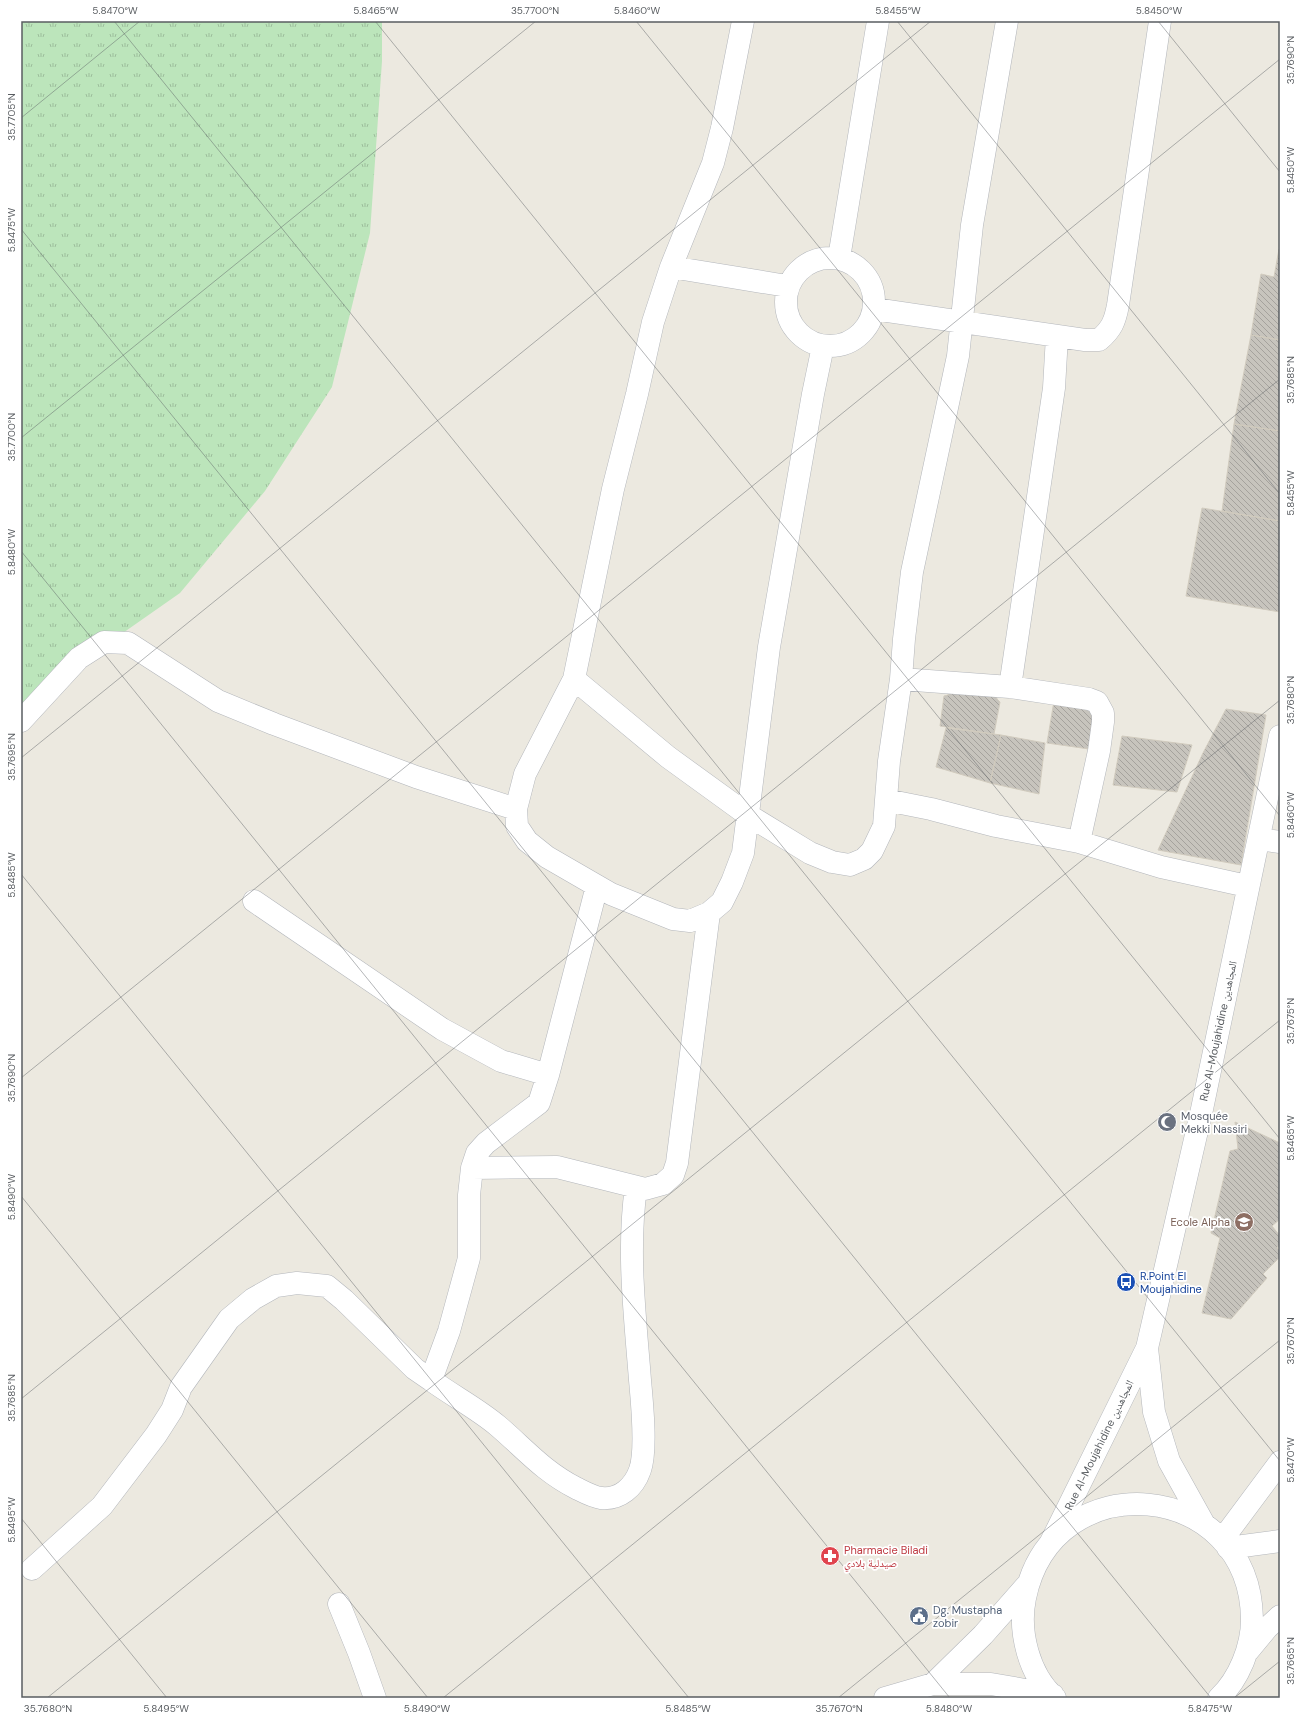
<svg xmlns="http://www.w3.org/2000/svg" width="1301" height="1719" viewBox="0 0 1301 1719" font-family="'DM Sans','Noto Naskh Arabic',sans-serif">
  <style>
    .grass { fill: url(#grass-tufts) }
    .building { fill: url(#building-back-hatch); stroke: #d1cbbe }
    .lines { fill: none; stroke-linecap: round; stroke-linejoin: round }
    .minor-casing { stroke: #b3b6bb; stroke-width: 23 }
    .minor { stroke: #fff; stroke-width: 22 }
    .ticks { fill: none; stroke: #595d61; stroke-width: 1; stroke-opacity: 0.45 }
    .labels { text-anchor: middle; stroke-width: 3.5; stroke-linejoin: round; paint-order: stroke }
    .street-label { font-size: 11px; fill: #595d61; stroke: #fff }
    .worship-label { font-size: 11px; fill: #5b616d; stroke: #fff; text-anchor: start }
    .education-label { font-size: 11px; fill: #785e54; stroke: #fff; text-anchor: end }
    .transit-label { font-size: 11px; fill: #164399; stroke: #fff; text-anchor: start }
    .health-label { font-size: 11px; fill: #be3a42; stroke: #fff; text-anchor: start }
    .service-label { font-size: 11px; fill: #4e5e75; stroke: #fff; text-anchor: start }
    .neatline { fill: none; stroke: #595d61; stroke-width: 1.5 }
    .ticks-label { font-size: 10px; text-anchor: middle; fill: #595d61 }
  </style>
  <defs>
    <pattern id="grass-tufts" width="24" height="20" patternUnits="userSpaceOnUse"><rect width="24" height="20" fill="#bce5bb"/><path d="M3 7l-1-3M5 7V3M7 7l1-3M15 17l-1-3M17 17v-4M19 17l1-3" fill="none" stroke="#9cbd9b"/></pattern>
    <pattern id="building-back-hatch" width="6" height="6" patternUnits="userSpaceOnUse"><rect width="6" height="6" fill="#c7c4bd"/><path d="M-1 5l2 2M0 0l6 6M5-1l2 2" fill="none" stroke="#a5a29d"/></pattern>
  </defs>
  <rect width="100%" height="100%" fill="#ece9e0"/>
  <path class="grass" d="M21,21H382V61L370,233L332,387L265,491L180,593L80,663L21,733Z"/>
  <path class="building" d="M1279,249H1280V340L1251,335L1261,274L1274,277Z
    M1251,335L1280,340V431L1234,424Z
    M1234,424L1280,431V521L1222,511Z
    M1202,508L1280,521V612L1186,596Z
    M950,691L996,695L997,699L1000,702L994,734L940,726L944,696L948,695Z
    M1054,701L1095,708L1089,749L1047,743Z
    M1226,709L1266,715L1241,865L1158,850L1203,753Z
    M946,728L1001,735L990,783L936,767Z
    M1001,735L1045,743L1039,794L990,783Z
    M1122,736L1192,745L1177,792L1113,785Z
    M1235,1122L1280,1143V1219L1272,1226L1280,1236V1244L1277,1248L1280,1251V1257L1263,1274L1267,1278L1231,1319L1202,1313L1220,1238L1211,1233L1230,1151L1238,1149Z"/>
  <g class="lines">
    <defs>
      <path id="minor" d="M743,21L722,128L713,163L671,267L653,322L637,394L613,489L574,679L525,774L516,809L517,826L527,841L547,857L611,894L673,919L690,921L709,913L722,902L732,882L743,853L769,647L813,394L823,346
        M786 302a44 44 0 1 1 88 0a44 44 0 1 1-88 0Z
        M839,258L878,21
        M671,267L787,286
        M874,309L1085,340H1099C1112,329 1115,321 1118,305L1160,21
        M574,679L668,757L748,815L810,853L832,862L850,865L864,859L872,851L884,826L889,761L901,679L904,639L912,572L958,356L972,225L1007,21
        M901,679L1010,687L1089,699L1097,702L1103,713V722L1099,751L1079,842
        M1010,687L1054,388L1057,336
        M21,721L79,658L104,642L128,643L218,701L274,724L416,777L516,809
        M886,800L931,809L996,826L1079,842L1161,867L1247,886
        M1259,839L1280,842
        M597,886L548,1075L539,1103L486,1143L477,1153L472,1168L469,1195V1258L449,1331L431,1380C453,1396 478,1409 498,1426C526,1450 543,1471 576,1488C584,1492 593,1497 601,1498C620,1500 634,1487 640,1470C647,1450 642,1402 640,1380C635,1315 627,1252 636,1187
        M254,901L442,1029L501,1061L548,1075
        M472,1168L557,1167L645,1189L663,1184L673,1175L677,1163L709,913
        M1147,1348L1154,1412L1169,1461L1204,1524
        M1222,1540L1280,1462
        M1051,1542L1147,1348L1202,1109L1280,736
        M1228,1548L1280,1541
        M32,1569L102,1506L156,1435L172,1410L181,1387L229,1319L253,1299L276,1286L297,1283L327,1286L344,1300L415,1369L431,1380
        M339,1604L359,1653L375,1698
        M1248,1651L1267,1628L1280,1616
        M933,1684L983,1635L1027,1585
        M885,1698L933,1684H991L1053,1695
        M1055,1698C1029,1675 1018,1632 1025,1598C1053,1461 1250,1479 1252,1619C1252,1647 1239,1679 1219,1698"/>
    </defs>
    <use href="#minor" class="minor-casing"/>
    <use href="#minor" class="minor"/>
  </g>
  <path class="ticks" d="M114,21L1280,1461M375,21L1280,1139M636,21L1280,816M897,21L1280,494M1158,21L1280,172M21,118L140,21M21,229L1211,1698M21,438L536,21M21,551L950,1698M21,758L931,21M21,874L689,1698M21,1078L1280,59M21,1196L428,1698M21,1399L1280,379M21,1518L167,1698M47,1698L1280,700M443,1698L1280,1020M838,1698L1280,1340M1234,1698L1280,1661"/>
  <defs>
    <symbol id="mosque-disc" viewBox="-11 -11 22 22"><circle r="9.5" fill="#6b7280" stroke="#fff"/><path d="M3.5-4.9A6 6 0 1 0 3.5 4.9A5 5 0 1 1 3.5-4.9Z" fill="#fff"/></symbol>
    <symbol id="school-disc" viewBox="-11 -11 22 22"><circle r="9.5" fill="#8d6e63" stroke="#fff"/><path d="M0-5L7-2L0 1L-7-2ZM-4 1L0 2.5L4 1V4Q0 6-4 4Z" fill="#fff"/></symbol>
    <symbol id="bus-disc" viewBox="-11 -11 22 22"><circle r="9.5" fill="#1a4fb4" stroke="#fff"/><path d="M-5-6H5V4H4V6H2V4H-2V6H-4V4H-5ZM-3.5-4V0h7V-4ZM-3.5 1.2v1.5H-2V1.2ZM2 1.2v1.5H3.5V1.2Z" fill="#fff"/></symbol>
    <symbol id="pharmacy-disc" viewBox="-11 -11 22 22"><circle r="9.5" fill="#e0444e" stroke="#fff"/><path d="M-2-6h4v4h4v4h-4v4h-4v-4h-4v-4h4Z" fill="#fff"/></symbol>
    <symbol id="civic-disc" viewBox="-11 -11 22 22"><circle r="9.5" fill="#5c6f8a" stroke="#fff"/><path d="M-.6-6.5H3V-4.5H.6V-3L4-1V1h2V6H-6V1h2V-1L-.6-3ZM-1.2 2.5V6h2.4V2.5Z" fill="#fff"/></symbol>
  </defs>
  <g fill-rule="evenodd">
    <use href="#mosque-disc" x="1156" y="1111" width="22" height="22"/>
    <use href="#school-disc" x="1233" y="1211" width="22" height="22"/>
    <use href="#bus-disc" x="1115" y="1271" width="22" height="22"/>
    <use href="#pharmacy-disc" x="819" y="1545" width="22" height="22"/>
    <use href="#civic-disc" x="908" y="1605" width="22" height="22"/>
  </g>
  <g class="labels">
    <g class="street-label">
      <text transform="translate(1218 1031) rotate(-78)" y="4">Rue Al-Moujahidine المجاهدين</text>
      <text transform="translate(1099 1445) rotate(-64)" y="4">Rue Al-Moujahidine المجاهدين</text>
    </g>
    <g class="worship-label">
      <text x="1181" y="1120">Mosquée<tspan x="1181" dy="13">Mekki Nassiri</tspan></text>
    </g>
    <g class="education-label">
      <text x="1230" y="1226">Ecole Alpha</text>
    </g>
    <g class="transit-label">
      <text x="1140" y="1280">R.Point El<tspan x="1140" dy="13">Moujahidine</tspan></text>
    </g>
    <g class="health-label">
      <text x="844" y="1554">Pharmacie Biladi<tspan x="844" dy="13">صيدلية بلادي</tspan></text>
    </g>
    <g class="service-label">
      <text x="933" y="1614">Dg. Mustapha<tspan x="933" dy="13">zobir</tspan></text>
    </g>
  </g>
  <rect width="1301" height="1719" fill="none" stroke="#ffffff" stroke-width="44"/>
  <rect x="22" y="22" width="1257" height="1675" class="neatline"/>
  <g class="ticks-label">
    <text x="115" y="14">5.8470°W</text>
    <text x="376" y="14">5.8465°W</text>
    <text x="535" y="14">35.7700°N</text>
    <text x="637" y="14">5.8460°W</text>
    <text x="898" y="14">5.8455°W</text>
    <text x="1159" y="14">5.8450°W</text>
    <text transform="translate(1290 60) rotate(-90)" y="4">35.7690°N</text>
    <text transform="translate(11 117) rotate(-90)" y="4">35.7705°N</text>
    <text transform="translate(1290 170) rotate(-90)" y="4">5.8450°W</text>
    <text transform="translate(11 230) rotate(-90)" y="4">5.8475°W</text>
    <text transform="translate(1290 380) rotate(-90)" y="4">35.7685°N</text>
    <text transform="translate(11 437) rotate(-90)" y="4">35.7700°N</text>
    <text transform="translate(1290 493) rotate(-90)" y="4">5.8455°W</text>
    <text transform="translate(11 552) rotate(-90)" y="4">5.8480°W</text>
    <text transform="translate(1290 700) rotate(-90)" y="4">35.7680°N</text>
    <text transform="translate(11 757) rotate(-90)" y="4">35.7695°N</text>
    <text transform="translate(1290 815) rotate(-90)" y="4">5.8460°W</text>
    <text transform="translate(11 875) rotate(-90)" y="4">5.8485°W</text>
    <text transform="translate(1290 1021) rotate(-90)" y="4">35.7675°N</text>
    <text transform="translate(11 1078) rotate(-90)" y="4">35.7690°N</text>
    <text transform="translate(1290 1138) rotate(-90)" y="4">5.8465°W</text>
    <text transform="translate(11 1197) rotate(-90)" y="4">5.8490°W</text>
    <text transform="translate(1290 1341) rotate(-90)" y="4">35.7670°N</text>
    <text transform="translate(11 1398) rotate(-90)" y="4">35.7685°N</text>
    <text transform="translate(1290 1460) rotate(-90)" y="4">5.8470°W</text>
    <text transform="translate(11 1520) rotate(-90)" y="4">5.8495°W</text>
    <text transform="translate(1290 1661) rotate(-90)" y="4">35.7665°N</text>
    <text x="48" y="1712">35.7680°N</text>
    <text x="166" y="1712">5.8495°W</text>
    <text x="427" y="1712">5.8490°W</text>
    <text x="688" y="1712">5.8485°W</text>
    <text x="839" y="1712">35.7670°N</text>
    <text x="949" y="1712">5.8480°W</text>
    <text x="1210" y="1712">5.8475°W</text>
  </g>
</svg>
